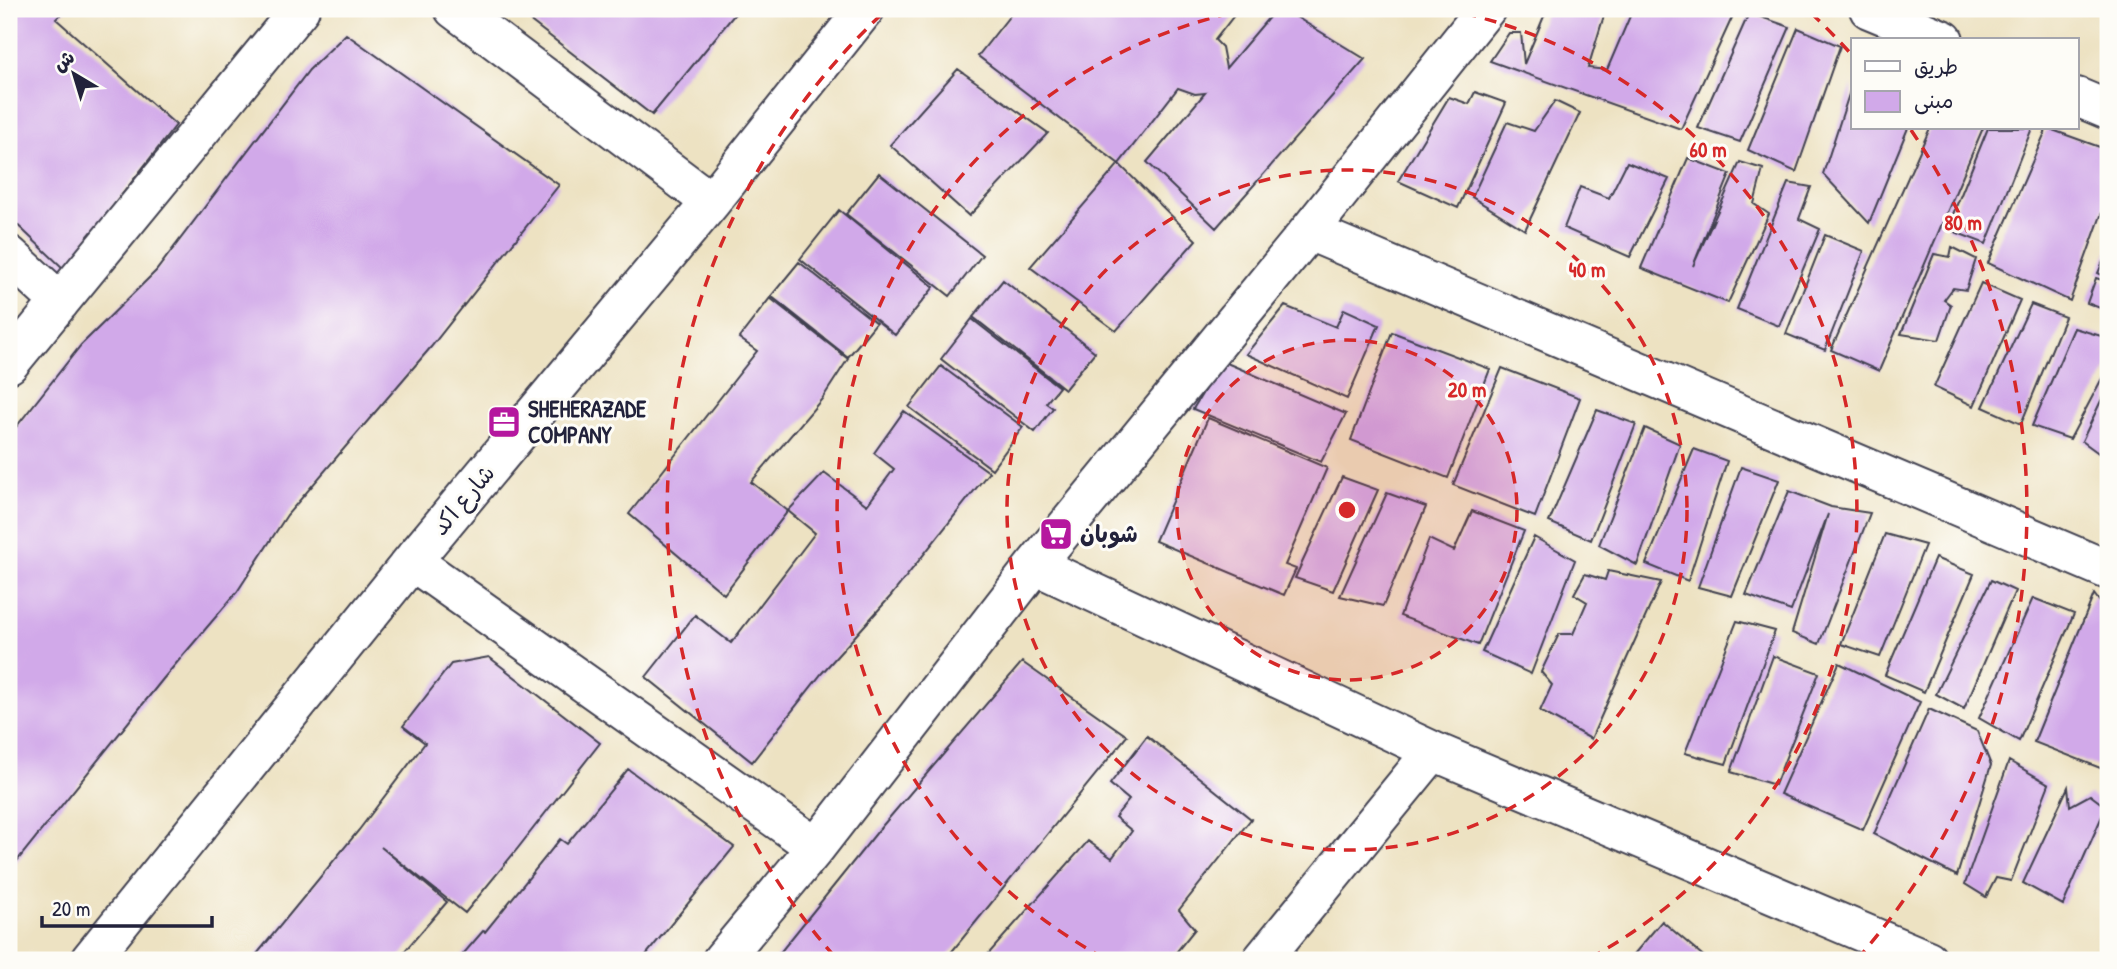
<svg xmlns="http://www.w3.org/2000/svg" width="2117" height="969" viewBox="0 0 2117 969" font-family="'Patrick Hand','Playpen Sans Arabic',sans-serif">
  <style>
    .building { fill: #d1a9e9 }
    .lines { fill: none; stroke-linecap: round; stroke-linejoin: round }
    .street-casing { stroke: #403f4f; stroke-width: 42 }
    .street { stroke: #fff; stroke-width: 38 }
    .ring { fill: none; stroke: #d62828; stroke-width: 3.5; stroke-dasharray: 12 9 }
    .labels { text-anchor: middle; stroke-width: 6; stroke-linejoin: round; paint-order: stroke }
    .poi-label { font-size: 23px; font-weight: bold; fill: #22223b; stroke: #fdfcf7; text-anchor: start }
    .street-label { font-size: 23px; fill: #22223b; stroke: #fdfcf7 }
    .centre { fill: #d62828; stroke: #fdfcf7; stroke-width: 3.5 }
    .ring-label { font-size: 21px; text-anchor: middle; font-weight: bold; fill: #d62828; stroke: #fdfcf7; stroke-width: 6; stroke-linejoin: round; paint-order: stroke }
  </style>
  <rect width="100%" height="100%" fill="#fdfcf7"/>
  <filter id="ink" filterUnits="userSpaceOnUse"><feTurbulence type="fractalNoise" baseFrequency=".0143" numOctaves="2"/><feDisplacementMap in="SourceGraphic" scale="14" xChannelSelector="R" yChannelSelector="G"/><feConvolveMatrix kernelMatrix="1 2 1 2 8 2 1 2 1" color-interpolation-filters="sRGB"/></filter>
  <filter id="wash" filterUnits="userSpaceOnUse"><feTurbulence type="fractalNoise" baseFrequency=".00686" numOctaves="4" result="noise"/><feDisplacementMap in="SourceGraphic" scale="28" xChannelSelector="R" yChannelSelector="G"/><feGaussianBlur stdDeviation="1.57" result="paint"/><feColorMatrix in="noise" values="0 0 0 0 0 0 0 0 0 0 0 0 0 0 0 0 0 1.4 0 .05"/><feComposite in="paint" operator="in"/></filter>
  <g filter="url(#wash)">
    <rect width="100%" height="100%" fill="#ede2c2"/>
    <g id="blocks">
      <path class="building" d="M9,9H66L56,19L176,125L64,269L9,217Z
        M515,9H739L652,115Z
        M1015,9H1239L1215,40L1222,47L1226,68L1276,9H1283L1365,59L1216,228L1147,162L1205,93L1195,94L1178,88L1119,164L1196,240L1116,331L1030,267L1119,164L978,56Z
        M1547,9H1606L1588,68L1607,70L1633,9H1736L1681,129L1490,61L1509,33H1521L1524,64Z
        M1749,13L1790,27L1740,142L1698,128Z
        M1798,28L1840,46L1796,172L1748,150Z
        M346,34L559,185L431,347L287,515L237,592L163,679L9,871V436L81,345L156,271L309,70Z
        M958,69L1048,133L969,216L890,145Z
        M1852,85L1853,128H1908L1869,223L1823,174Z
        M1475,92L1506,103L1458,208L1398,181L1449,97L1469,104Z
        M1555,101L1580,113L1525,230L1472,197L1507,122L1534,131Z
        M1930,128H1983L1879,371L1831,350Z
        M1988,128H2032L1986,244L1947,229Z
        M2047,128L2108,150V196L2070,301L1988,263Z
        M1688,158L1730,174L1693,266L1740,162L1763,169L1754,204L1769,214L1728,303L1641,268Z
        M1627,162L1669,179L1630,257L1564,228L1580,187L1609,198Z
        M879,173L982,255L950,296L846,214Z
        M1788,183L1811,187L1799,219L1820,229L1779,326L1737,309Z
        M839,210L934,287L895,335L800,259Z
        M1825,235L1864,251L1825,350L1786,334Z
        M1952,247L1976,259L1966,290L1953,288L1944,300L1951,305L1939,340L1901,334L1934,254L1950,257Z
        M2108,250V278L2098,273Z
        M799,262L876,323L848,357L771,296Z
        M2096,278L2108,282V311L2087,303Z
        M1003,280L1095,352L1065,389L973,317Z
        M1981,283L2020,300L1974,406L1934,387Z
        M770,298L848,359L822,399L751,482L788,511L824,473L867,505L894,469L874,453L904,411L989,472L890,597L822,673L752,762L646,677L695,615L731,643L815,533L788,511L724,594L629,514L757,351L739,338Z
        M2031,304L2065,317L2021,424L1983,407Z
        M1285,306L1336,327L1344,309L1379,325L1347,399L1246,354Z
        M972,319L1059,387L1046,403L1053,408L1035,432L941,359Z
        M2074,328L2108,338V367L2070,439L2032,426Z
        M1392,332L1490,369L1448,478L1351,440Z
        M1222,361L1346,414L1321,462L1193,409Z
        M941,366L1023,427L992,469L909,407Z
        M1502,368L1580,398L1535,517L1453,485Z
        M2108,386V460L2082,441Z
        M1597,410L1636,424L1591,540L1549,522Z
        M1208,418L1327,468L1285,565L1296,569L1284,595L1155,541Z
        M1645,428L1680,444L1637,565L1599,545Z
        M1694,449L1727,461L1688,581L1646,564Z
        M1741,467L1779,480L1732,596L1698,587Z
        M1342,477L1378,490L1333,591L1295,578Z
        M1789,491L1831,507L1870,513L1819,644L1792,633L1828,514L1791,611L1746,595Z
        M1387,493L1426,507L1383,606L1340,596Z
        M1472,511L1524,531L1478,645L1400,616L1429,539L1454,551Z
        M1885,534L1925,545L1880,657L1841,644Z
        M1534,537L1575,560L1531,674L1482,652Z
        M1935,558L1974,574L1924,692L1885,675Z
        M1608,571L1661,582L1591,739L1540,711L1552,685L1541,672L1559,634H1573L1587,602L1574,594L1585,574L1605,580Z
        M1991,580L2015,591L1964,709L1936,694Z
        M2094,594L2108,613V771L2034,742Z
        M2033,598L2074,614L2019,741L1979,718Z
        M1737,621L1775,631L1726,764L1685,753Z
        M1773,656L1819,673L1775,785L1731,772Z
        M489,657L600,743L518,848L465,913L381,847L447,902L397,960H252L359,830L425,743L403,726L451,664Z
        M1022,662L1127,736L945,960H774L878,831Z
        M1839,663L1920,702L1863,830L1780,794Z
        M1929,709L1977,731L1991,765L1957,876L1874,834Z
        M1147,736L1251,819L1179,910L1195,929L1170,960H1158L1155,957L1152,960H983L1088,841L1112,858L1132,831L1115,817L1129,800L1110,784Z
        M2009,761L2049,784L2011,881L1996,878L1986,897L1965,884Z
        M628,769L734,847L642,960H458L483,931L485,932L560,839L567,844Z
        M2068,787L2070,806L2090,795L2106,807L2063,905L2023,883Z
        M1662,921L1708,960H1629Z"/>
    </g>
  </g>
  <g filter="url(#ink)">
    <use href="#blocks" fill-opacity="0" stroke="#403f4f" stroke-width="2"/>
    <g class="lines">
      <defs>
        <path id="street" d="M454,9L711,202
          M1869,9L1944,40
          M2077,97L2108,110
          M1309,231L2108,570
          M9,255L60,302
          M9,364L300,9
          M412,561L816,847
          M1035,565L1433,751L1928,960
          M90,960L412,561L711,202L865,9
          M722,960L816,847L1035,565L1309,231L1486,9
          M1262,960L1433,751"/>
      </defs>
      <use href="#street" class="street-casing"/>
      <use href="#street" class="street"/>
    </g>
  </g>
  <circle cx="1347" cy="510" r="170" fill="#d62828" fill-opacity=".12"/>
  <g class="ring">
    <circle cx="1347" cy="510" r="170"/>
    <circle cx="1347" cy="510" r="340"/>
    <path d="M1104 958A510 510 0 0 1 1250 9M1444 9A510 510 0 0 1 1590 958"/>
    <path d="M834 956A680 680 0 0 1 883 13M1811 13A680 680 0 0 1 1852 55M1911 130A680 680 0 0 1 1860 956"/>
  </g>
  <defs>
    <symbol id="office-square" viewBox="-11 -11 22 22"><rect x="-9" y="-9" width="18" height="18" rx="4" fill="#b5179e" stroke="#fdfcf7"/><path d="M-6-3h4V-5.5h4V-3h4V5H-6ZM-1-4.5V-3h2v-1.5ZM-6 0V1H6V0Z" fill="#fff"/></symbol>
    <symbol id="supermarket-square" viewBox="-11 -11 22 22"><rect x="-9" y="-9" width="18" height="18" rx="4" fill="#b5179e" stroke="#fdfcf7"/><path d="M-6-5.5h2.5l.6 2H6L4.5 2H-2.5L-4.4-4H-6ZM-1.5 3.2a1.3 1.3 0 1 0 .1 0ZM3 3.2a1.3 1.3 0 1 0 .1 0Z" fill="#fff"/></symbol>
  </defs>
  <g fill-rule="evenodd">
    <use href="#office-square" x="485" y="403" width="38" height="38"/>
    <use href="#supermarket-square" x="1037" y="515" width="38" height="38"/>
  </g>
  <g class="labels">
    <g class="poi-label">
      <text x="528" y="417">SHEHERAZADE<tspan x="528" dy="26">COMPANY</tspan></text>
      <text x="1080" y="542">شوبان</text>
    </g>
    <g class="street-label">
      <text transform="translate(463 500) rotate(-50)" y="8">شارع اكد</text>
    </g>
  </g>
  <circle cx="1347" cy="510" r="10" class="centre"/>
  <g class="ring-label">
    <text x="1708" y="157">60 m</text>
    <text x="1963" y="230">80 m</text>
    <text x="1587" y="277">40 m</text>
    <text x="1467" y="397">20 m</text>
  </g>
  <rect width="2117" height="969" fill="none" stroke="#fdfcf7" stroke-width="35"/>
  <rect x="1851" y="38" width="228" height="91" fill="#fdfcf7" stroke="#a5a5ac" stroke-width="2"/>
  <rect x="1865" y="61" width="35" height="10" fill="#ffffff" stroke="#a5a5ac" stroke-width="2"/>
  <text x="1914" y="74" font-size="21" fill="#22223b">طريق</text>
  <rect x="1865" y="91" width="35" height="21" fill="#d1a9e9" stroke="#a5a5ac" stroke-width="2"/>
  <text x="1914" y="108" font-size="21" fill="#22223b">مبنى</text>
  <g transform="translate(74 74) rotate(322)" stroke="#fdfcf7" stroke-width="5" paint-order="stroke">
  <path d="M0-5L12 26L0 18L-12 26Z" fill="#22223b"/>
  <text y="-10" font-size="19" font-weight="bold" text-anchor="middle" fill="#22223b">ش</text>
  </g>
  <path d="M42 916v10h170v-10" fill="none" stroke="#22223b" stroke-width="3.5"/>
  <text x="52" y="916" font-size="21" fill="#22223b" stroke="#fdfcf7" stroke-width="5" paint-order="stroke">20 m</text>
</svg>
